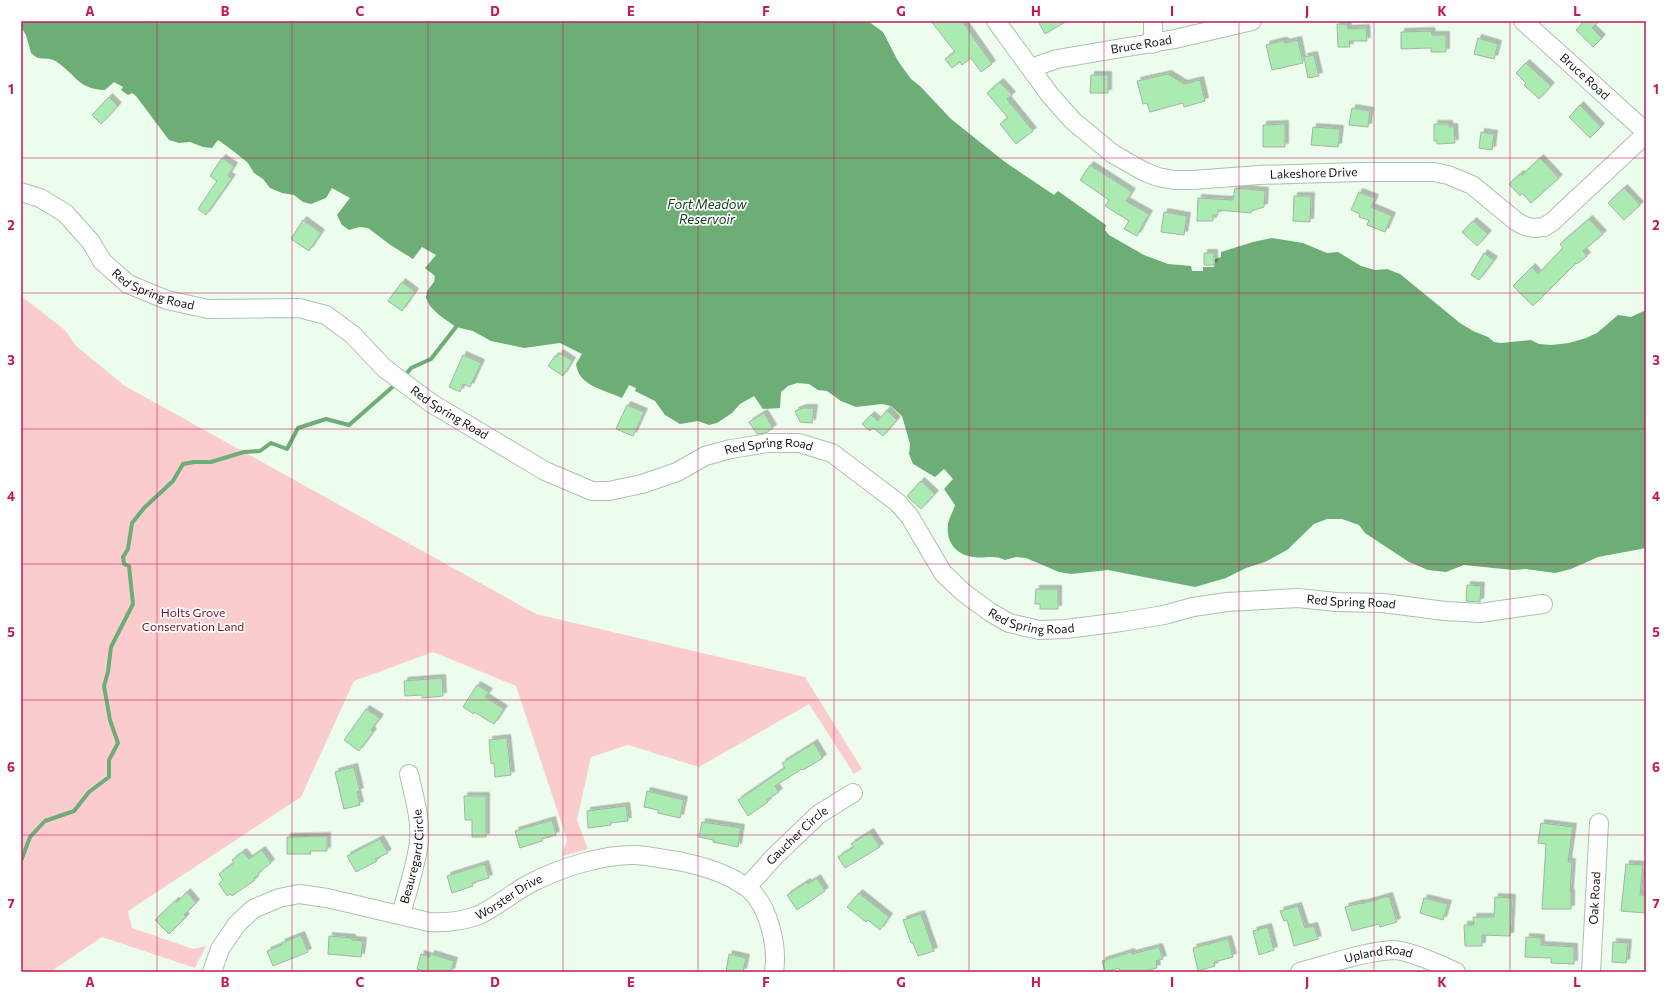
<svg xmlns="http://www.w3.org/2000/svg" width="1667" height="993" viewBox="0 0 1667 993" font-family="Commissioner,sans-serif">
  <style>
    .green { fill: #fbccce }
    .water { fill: #6dad76 }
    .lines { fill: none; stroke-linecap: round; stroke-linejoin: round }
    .stream { stroke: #6dad76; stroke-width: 4 }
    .building { fill: #a9ebb0; stroke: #a4b4a6; filter: url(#shadow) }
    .minor-casing { stroke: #afbfb0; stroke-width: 20 }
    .minor { stroke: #fff; stroke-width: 18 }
    .grid { fill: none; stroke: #c2185b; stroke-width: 1; stroke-opacity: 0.55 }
    .labels { text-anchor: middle; stroke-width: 3.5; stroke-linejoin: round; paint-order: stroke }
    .street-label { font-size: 12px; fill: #101610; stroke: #fff }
    .park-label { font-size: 12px; fill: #730c24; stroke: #fff }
    .water-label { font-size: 13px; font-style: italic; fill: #11401b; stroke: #fff }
    .neatline { fill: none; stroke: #c2185b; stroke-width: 1.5 }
    .grid-label { font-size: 13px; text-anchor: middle; font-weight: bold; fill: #c2185b }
  </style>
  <defs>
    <filter id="shadow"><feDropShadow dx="3.5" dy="-3.5" stdDeviation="0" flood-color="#0004"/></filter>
  </defs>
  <rect width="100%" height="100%" fill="#ecfded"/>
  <path class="green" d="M21,296L65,330L76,346L125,386L536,614L805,677L862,769L854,774L809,704L699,767L628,745L591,757L577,820L588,849L562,856L567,840L516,686L433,652L354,681L301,797L128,911L132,928L193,949L206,946L195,968L102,937L50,972H21Z"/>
  <path class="water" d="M24,21H868L883,32L898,61L911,79L920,86L951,119L1005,162L1054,195L1058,191L1106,225L1105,230L1109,235L1144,255L1168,264L1191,266L1192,271H1203V267H1214L1215,259L1221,257V252L1253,242L1272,238L1303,243L1327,253L1338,252L1361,266L1375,270L1387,269L1400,274L1460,323L1473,331L1488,337L1494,342L1501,343L1531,340L1539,344L1551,345L1569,343L1586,338L1597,333L1618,315L1631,317L1646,310V548L1598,557L1571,569L1555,573L1526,569L1513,570L1464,565L1446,572L1428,570L1409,562L1365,533L1359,525L1342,519H1327L1314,524L1287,550L1265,562L1246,568L1226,578L1195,587L1108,570L1071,574L1059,572L1026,558L1016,557L1005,560C993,554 986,559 974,557C957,555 946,543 948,525C948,520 953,512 955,505L944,489L953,479L944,469L935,477L913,464L909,454L910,444L902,416L891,406L882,404L856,407L841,401L827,391L818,390L809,384L797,383L788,386L781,392L780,408L763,409L754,396L740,404L732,413L717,423L709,425L698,421L680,424L665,415L655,401L635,391L636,388L629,385L622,398C604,389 579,387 576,364L582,354L560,343L524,348L491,341L473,331L456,327L439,315L430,306L426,298L427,291L434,282L435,276L425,268L436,255L422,247L413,259L389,244L368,228L359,227L349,230L342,225L337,215L350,198L332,188L326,198L311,204L303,202L294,195L282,193L270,188L263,179L254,173L248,163L232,150L218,140L212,148L203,147L190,142L179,143L169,140L136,96L132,93L128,95L121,90L123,87L114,82L105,90C78,89 76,75 57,62C50,57 45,60 39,58C36,58 33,54 31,53L26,35L21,27Z"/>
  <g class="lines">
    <path class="stream" d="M404,377L411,368L431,359L456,327
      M21,861L30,837L45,821L74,811L89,792L109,777V760L118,743L110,720L104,686L108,672L111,647L133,604L129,566L124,564L123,557L128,549L132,523L144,508L173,481L183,464L194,462H211L244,452L260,451L271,443L287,449L298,428L326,419L349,425L397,383"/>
  </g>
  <path class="building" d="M931,21H962L992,64L981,72L971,58L962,65L960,62L952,68L945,59L955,52Z
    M1038,21H1067L1045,34Z
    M1584,21H1599L1592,28L1602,38L1593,47L1576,30Z
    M1337,24H1347L1348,29L1366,28L1367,41H1349L1350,47H1338Z
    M1431,31L1432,35H1446V52H1431V48L1401,49V32Z
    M1478,38L1498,44L1494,59L1474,54Z
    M1298,40L1303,63L1272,70L1266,45L1281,41H1285V43Z
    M1314,55L1319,76L1308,78L1304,57Z
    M1526,63L1551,86L1539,99L1524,85L1526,83L1516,73Z
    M1168,74L1184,84L1200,80L1205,101L1184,107L1183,103L1150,112L1147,103L1143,104L1137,81Z
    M1091,75H1108V93H1090Z
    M1000,82L1012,95L1007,99L1033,131L1016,144L1000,124L1008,118L987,93Z
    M109,97L118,106L101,124L92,115Z
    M1580,105L1601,127L1590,138L1569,117Z
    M1352,108L1370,111L1368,127L1349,125Z
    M1285,124V147H1263V125Z
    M1434,124H1449V127H1454L1455,143L1437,144V141H1434Z
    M1313,127L1340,129L1338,147L1311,145Z
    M1481,132L1494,134L1492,150L1479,148Z
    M222,158L234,166L228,176L232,178L206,215L198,209L217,181L210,176Z
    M1540,158L1559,178L1531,203L1522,193L1520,196L1509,184L1520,174L1522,175Z
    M1090,165L1132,192L1126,201L1149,214L1137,236L1124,229L1129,221L1105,206L1109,200L1080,180Z
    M1235,188L1265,191L1264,207L1251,211V213L1218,210V215H1213V221H1197L1198,198L1233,200Z
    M1624,188L1640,205L1624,220L1608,203Z
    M1359,192L1375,198L1371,207L1392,216L1385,232L1367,225L1369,220L1359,217L1360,214L1351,210Z
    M1294,196H1311L1310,222L1293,221Z
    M1164,212L1187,216L1184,235L1161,232Z
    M1589,219L1603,234L1583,251L1587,256L1577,264L1576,263L1533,306L1513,286L1532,267L1538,274L1563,248L1560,244Z
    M303,220L321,233L309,251L291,239Z
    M1473,221L1488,234L1477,246L1462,232Z
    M1204,253H1214V265H1204Z
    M1484,253L1494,260L1479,280L1471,275Z
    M402,282L415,292L402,311L388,301Z
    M560,353L572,361L563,376L548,366L555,356L557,357Z
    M463,355L481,363L470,387L463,384L460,392L449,387Z
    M627,405L644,412L633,436L616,429Z
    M803,408H814L812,423L800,422L795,411Z
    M887,410L897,420L883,436L873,428L870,431L862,424L871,415L878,421Z
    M764,413L773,428L766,433L757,434L749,422Z
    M921,481L935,494L921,509L907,496Z
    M1467,585L1481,586L1480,602L1466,601Z
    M1036,589H1058V609H1040V604H1035Z
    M442,678L443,696L422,698V695L405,696L404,681Z
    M477,685L489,692L485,697L504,709L494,724L474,712V714L463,707Z
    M366,709L380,718L371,730L373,732L359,751L344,740Z
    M507,738L511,775L495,777L494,763L491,764L489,740Z
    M814,743L823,758L803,770L802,769L775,786L779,792L767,800L768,802L748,816L738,800L785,768L782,763Z
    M354,767L360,791L357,792L360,805L344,809L335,772Z
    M647,791L684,800L680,818L658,813V810L644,807Z
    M464,796H486V837H472V820H465Z
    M626,806L628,821L610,823L611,825L588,828L587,811Z
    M552,820L556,835L542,839V841L520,848L515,831Z
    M702,822L741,828L738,847L713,842V840L699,837Z
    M1541,823L1573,827L1568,862H1572L1570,892L1571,893V909H1542L1546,844L1538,843Z
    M870,832L880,847L845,868L838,857L854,847L851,844Z
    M327,836V851H310L311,854H287V837Z
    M380,839L388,853L375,859L377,861L356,872L347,856Z
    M262,850L271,863L258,873L259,874L254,878L255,880L232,896L230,894L227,896L219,884L223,880L219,874L234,863L232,860L243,852L249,859Z
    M485,864L489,878L472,883L473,886L452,893L447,876Z
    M1626,864L1643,865L1640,895L1646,896L1645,913L1621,911Z
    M817,878L825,891L797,910L787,895L807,882L808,884Z
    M187,892L196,903L184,915L186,917L169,934L155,920L175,901L177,902Z
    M859,893L889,917L880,930L868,920L866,922L847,907Z
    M1389,896L1397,922L1380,927L1379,924L1352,931L1345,907L1361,903V904Z
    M1495,897L1512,898L1510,936L1482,935V946H1465L1464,925H1474L1473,917H1494Z
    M1424,898L1448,904L1443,920L1420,913Z
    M1298,906L1305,928L1314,926L1318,939L1294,946L1287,920L1284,921L1280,911Z
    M921,914L934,951L918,956L913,943H911L903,920Z
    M1268,927L1274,950L1259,955L1253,931Z
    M301,935L308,952L273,966L267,951L282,945L281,943Z
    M329,936L352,938V940L363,941L361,957L328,954Z
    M1526,937L1541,938V945L1574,947V964L1551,963V958L1525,957Z
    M1228,939L1233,957L1214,962L1215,966L1198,971L1193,948Z
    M1613,942L1628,943L1626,963L1612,962Z
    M1159,947L1163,959L1156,961L1157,968L1142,972H1120L1119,968L1105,972L1102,961L1131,952L1132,954Z
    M421,954L430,957L431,954L454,961L451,972H429L417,969Z
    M729,954L746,958L743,972H726Z"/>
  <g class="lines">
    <defs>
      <g id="minor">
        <path id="s1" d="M996,21L1050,95L1073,121L1113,154L1145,172L1158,177L1174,180H1193L1259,175L1359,172H1434L1448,175L1472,185L1517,222L1525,226L1534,228L1544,227L1552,222L1646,134"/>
        <path id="s2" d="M1523,21L1646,132"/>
        <path d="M1153,44V21"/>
        <path id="s3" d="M1031,68L1057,59L1175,39L1252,21"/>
        <path id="s4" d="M21,192L40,198L65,213L91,242L102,261L128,284L167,300L208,309L299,308L326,315L353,335L384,368L431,403L545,471L592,491H609L642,484L677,472L705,456L731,449L768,443H799L832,453L898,503L910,517L943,573L964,593L990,612L1009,623L1039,630L1066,629L1121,622L1164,615L1193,607L1227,602L1298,598L1336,602L1383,603L1445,611L1480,613L1543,604"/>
        <path id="s5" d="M747,887L775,856L819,814L853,793"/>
        <path id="s6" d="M401,915C407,891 416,866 419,842C421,819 414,796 409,774"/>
        <path id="s7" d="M212,972L220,949L237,924L253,909L279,898L299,894L327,898L429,922C445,923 463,921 479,915C497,907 513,892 531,883C560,868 603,854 636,855C650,856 664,859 678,861C698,865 717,870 735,880C739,883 744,885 748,888C769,906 778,946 774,972"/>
        <path id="s8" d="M1300,972C1330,964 1362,952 1393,950C1407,950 1442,965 1456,972"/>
        <path id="s9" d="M1591,972L1599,823"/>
      </g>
    </defs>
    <use href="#minor" class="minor-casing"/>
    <use href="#minor" class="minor"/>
  </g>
  <path class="grid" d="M157,21V972M292,21V972M428,21V972M563,21V972M698,21V972M834,21V972M969,21V972M1104,21V972M1239,21V972M1374,21V972M1510,21V972M21,158H1646M21,293H1646M21,429H1646M21,564H1646M21,700H1646M21,835H1646"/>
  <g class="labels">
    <g class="street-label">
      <text dy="4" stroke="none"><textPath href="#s3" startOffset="113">Bruce Road</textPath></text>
      <text dy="4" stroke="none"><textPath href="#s2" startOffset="83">Bruce Road</textPath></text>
      <text dy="4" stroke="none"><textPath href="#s1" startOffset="385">Lakeshore Drive</textPath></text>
      <text dy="4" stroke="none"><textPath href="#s4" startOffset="170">Red Spring Road</textPath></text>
      <text dy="4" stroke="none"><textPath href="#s4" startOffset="506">Red Spring Road</textPath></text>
      <text dy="4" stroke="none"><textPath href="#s4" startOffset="854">Red Spring Road</textPath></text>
      <text dy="4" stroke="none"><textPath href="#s4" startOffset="1514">Red Spring Road</textPath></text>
      <text dy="4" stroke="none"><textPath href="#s4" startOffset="1190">Red Spring Road</textPath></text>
      <text dy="4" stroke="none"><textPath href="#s5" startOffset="72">Gaucher Circle</textPath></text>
      <text dy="4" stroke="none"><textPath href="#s6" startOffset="60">Beauregard Circle</textPath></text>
      <text dy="4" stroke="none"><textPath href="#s7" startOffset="344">Worster Drive</textPath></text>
      <text dy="4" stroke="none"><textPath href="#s9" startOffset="74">Oak Road</textPath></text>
      <text dy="4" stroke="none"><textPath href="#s8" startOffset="81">Upland Road</textPath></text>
    </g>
    <g class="park-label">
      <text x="193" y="617">Holts Grove<tspan x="193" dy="14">Conservation Land</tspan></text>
    </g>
    <g class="water-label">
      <text x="707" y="209">Fort Meadow<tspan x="707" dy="15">Reservoir</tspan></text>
    </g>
  </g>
  <rect width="1667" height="993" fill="none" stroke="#ffffff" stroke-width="44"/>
  <rect x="22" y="22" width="1623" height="949" class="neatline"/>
  <g class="grid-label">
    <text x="90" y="16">A</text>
    <text x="225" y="16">B</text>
    <text x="360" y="16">C</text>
    <text x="495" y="16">D</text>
    <text x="631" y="16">E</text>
    <text x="766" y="16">F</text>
    <text x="901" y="16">G</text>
    <text x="1036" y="16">H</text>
    <text x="1172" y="16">I</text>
    <text x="1307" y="16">J</text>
    <text x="1442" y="16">K</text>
    <text x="1577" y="16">L</text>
    <text x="11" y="94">1</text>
    <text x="1656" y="94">1</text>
    <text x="11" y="230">2</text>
    <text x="1656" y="230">2</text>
    <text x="11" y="365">3</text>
    <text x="1656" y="365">3</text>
    <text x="11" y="501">4</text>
    <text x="1656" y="501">4</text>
    <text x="11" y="637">5</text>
    <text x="1656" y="637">5</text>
    <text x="11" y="772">6</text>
    <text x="1656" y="772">6</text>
    <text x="11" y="908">7</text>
    <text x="1656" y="908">7</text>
    <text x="90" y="987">A</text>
    <text x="225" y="987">B</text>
    <text x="360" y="987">C</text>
    <text x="495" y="987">D</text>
    <text x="631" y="987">E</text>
    <text x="766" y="987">F</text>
    <text x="901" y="987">G</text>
    <text x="1036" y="987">H</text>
    <text x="1172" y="987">I</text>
    <text x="1307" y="987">J</text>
    <text x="1442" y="987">K</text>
    <text x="1577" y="987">L</text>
  </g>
</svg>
